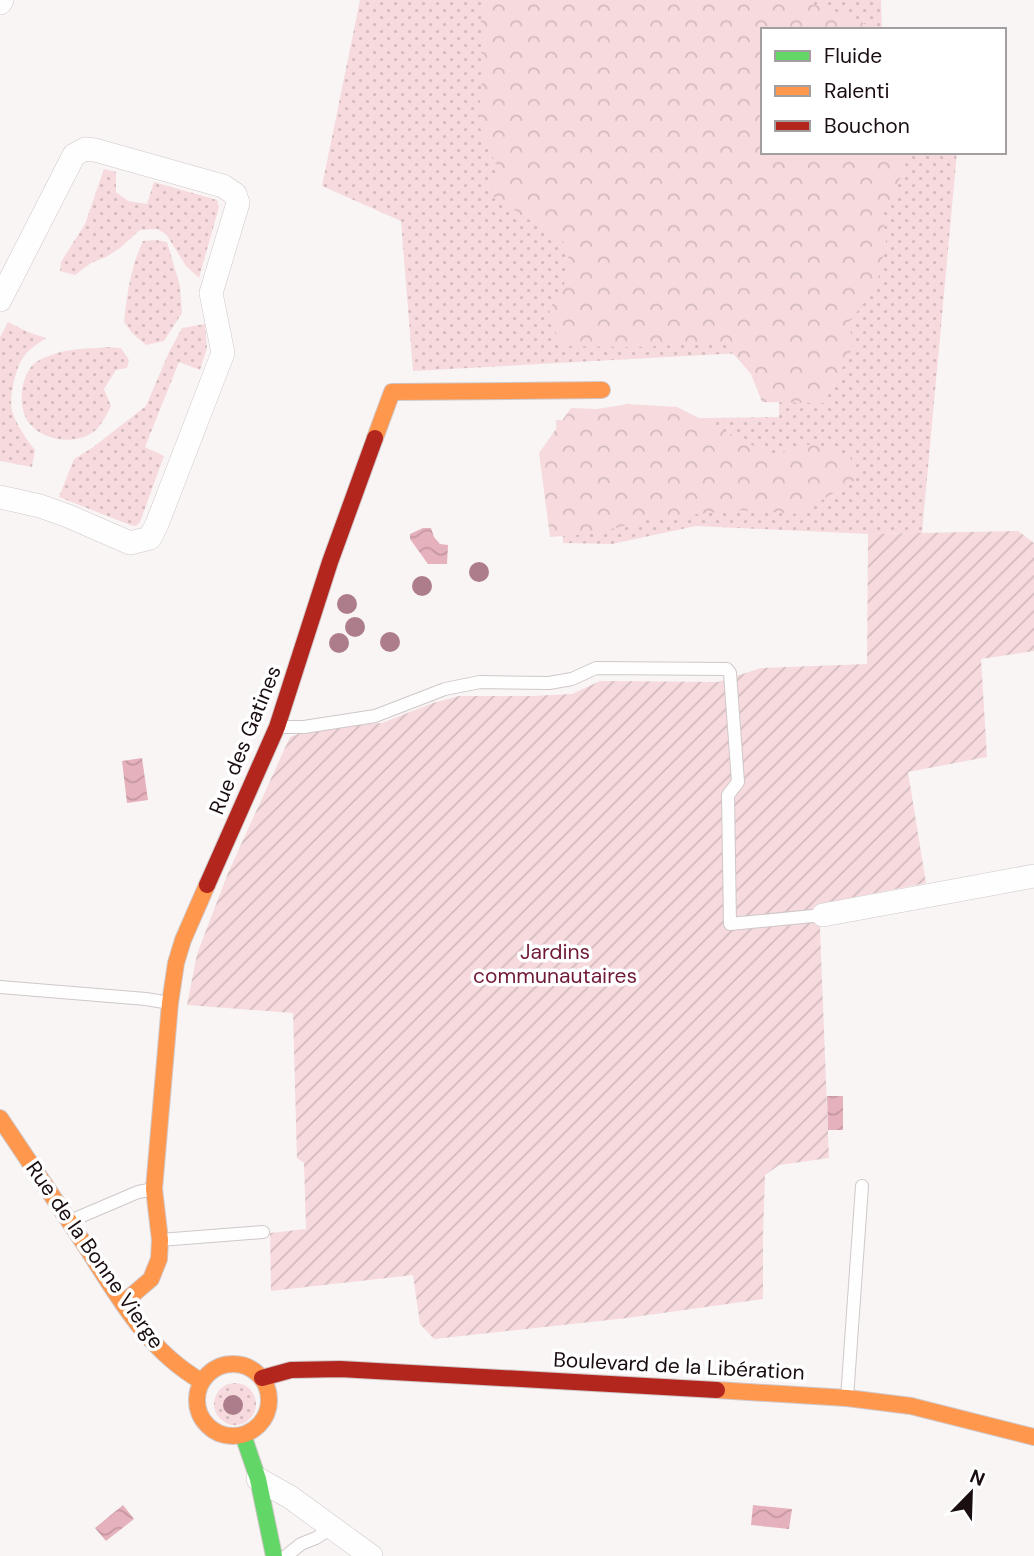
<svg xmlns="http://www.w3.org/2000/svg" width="1034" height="1556" viewBox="0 0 1034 1556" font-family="'DM Sans',sans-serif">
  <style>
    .grass { fill: url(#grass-dots) }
    .forest { fill: url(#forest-crowns) }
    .garden { fill: url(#garden-furrows) }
    .water { fill: url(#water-waves) }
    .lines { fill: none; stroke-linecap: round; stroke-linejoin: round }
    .lane-casing { stroke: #d0c7c8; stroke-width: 14 }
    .street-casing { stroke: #d0c7c8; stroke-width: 24 }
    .fast-casing { stroke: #d0c7c8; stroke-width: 18 }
    .slow-casing { stroke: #d0c7c8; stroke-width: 18 }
    .jam-casing { stroke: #d0c7c8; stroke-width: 18 }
    .lane { stroke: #fefefe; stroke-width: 12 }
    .street { stroke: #fefefe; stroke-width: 23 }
    .fast { stroke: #63d668; stroke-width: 16 }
    .slow { stroke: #ff974d; stroke-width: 16 }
    .jam { stroke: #b3261e; stroke-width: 16 }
    .tree { fill: #ae7d8c }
    .labels { text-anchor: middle; stroke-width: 7; stroke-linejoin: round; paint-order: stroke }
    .street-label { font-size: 21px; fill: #1a0e11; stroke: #fff }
    .park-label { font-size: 21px; fill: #701a36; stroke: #fff }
  </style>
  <defs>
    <pattern id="grass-dots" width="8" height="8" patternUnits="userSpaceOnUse" patternTransform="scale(1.75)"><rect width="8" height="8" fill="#f6dade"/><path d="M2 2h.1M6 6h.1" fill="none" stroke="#d2babd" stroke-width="1.8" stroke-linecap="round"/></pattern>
    <pattern id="forest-crowns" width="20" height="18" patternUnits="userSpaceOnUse" patternTransform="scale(1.75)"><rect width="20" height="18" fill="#f6dade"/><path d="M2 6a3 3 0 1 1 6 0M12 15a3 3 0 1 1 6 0" fill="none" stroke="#d2babd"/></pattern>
    <pattern id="garden-furrows" width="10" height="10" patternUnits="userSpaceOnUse" patternTransform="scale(1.75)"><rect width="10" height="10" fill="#f6dade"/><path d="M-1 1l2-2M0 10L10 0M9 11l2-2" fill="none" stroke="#d2babd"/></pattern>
    <pattern id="water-waves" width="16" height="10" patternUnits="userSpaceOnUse" patternTransform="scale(1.75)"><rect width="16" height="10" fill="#e5b1bc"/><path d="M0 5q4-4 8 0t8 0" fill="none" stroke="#c497a1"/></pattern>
  </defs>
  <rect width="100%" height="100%" fill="#f9f5f5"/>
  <path class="grass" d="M360,0H881L882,30H763V152H957L922,533L868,534L696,526L612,544L563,543L556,420L779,417V351L413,371L401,221L322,186Z
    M104,169L116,172V192L128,201L147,204L154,182L217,200L219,207L199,278L186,266L166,234L157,229L140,230L120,248L106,257L91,263L75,275L60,271L61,262L85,224Z
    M156,240L167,242L180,286L182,313L164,341L146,345L133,334L124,322C127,294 131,266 143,241Z
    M8,322L28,332L46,338C37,344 26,351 21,361C15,371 9,400 12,411C16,424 26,439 35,450L32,467L0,461V337Z
    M205,324L207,348L200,370L179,362L145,447L164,456L140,522L136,526L130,525L59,497L74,459L92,448L146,406L169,352L182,328Z
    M107,347L121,348L129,360L127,368L116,370L104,389L111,406C107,414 103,422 97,429C79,446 44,442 29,423C18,408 20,381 31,367C34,362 43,358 49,356C66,348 89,349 107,347Z
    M214 1404a21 21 0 1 1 42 0a21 21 0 1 1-42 0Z"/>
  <path class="forest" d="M484,0H795C823,7 852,15 876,30H763V152H910L894,195L883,208L886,242L876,289L850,320L852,349L824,403L762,402L751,374L724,343L634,347L560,346L549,310L571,272L566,244L490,194L497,167L478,123L482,78L481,19Z
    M628,404L677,407L770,454L812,444L850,455L855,480L799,514L737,510L652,519L591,534L550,537L539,453L571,408L597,409Z"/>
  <path class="garden" d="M1018,531L1034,543V651L981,659L987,757L908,772L926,883L819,904L829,1158L779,1165L765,1175L763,1236V1299L627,1318L434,1339L420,1324L413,1275L271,1291L270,1233L306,1229L304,1163L297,1158L293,1013L187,1005L197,954L228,873L290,737L312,729L382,723L433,703L459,696H532L572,694L600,681L718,682L761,668L867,664L868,534Z"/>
  <path class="water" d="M423,528H431L434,537L440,544L448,545L447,564H428L410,539V534Z
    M142,758L148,800L127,803L122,761Z
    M827,1096H843V1130H828Z
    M123,1505L134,1519L106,1541L95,1528Z
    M753,1505L792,1509L789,1529L751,1525Z"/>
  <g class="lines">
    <defs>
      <path id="lane" d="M279,727H304L375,716L445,689L480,682L549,683L572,679L596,668L727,669L730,673L738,782L728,795L730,924L823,915
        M0,987L146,999L170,1003
        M70,1221L138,1192L154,1189
        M160,1240L263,1232
        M847,1398L862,1186
        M286,1556L301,1544L316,1538L331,1528"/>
      <path id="street" d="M0,3L2,0
        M0,300L74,155L85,149L95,150L223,186L235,194L238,203L211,293L223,353L157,524L150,538L130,543L68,516L40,506L0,497
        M823,915L1034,876
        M258,1479L290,1497L371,1556"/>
      <path id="fast" d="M243,1435L258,1479L274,1556"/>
      <path id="slow" d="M375,438L392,392L602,390
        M0,1118C27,1158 54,1198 81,1239C116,1292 144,1348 201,1381
        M123,1303L151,1279L159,1259L160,1240L154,1189L170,1003L176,963L183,940L207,885
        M197 1400a36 36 0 1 1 72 0a36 36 0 1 1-72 0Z
        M717,1390L847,1398L911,1406L1034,1437"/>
      <path id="jam" d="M207,885L277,727L330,562L375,438
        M262,1378L291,1370L340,1369L717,1390"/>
    </defs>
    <use href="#lane" class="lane-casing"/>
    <use href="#street" class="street-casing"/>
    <use href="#fast" class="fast-casing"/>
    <use href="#slow" class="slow-casing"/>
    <use href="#jam" class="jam-casing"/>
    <use href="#lane" class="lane"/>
    <use href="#street" class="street"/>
    <use href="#fast" class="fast"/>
    <use href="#slow" class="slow"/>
    <use href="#jam" class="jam"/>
  </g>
  <g class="tree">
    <circle cx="479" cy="572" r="10"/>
    <circle cx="422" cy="586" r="10"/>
    <circle cx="347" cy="604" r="10"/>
    <circle cx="355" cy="627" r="10"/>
    <circle cx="390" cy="642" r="10"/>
    <circle cx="339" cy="643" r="10"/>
    <circle cx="233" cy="1405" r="10"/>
  </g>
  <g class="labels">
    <g class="street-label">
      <text transform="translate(245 740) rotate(-68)" y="7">Rue des Gatines</text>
      <text transform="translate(95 1255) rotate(55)" y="7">Rue de la Bonne Vierge</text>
      <text transform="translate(679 1366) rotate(3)" y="7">Boulevard de la Libération</text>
    </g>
    <g class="park-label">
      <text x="555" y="959">Jardins<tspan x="555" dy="24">communautaires</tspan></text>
    </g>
  </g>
  <rect x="761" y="28" width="245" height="126" fill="#ffffff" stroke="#a39fa0" stroke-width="2"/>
  <rect x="775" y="51" width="35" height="10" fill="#63d668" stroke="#a39fa0" stroke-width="2"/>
  <text x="824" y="63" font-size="21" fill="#1a0e11">Fluide</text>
  <rect x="775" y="86" width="35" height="10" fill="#ff974d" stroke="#a39fa0" stroke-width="2"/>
  <text x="824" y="98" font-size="21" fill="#1a0e11">Ralenti</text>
  <rect x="775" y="121" width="35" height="10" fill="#b3261e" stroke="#a39fa0" stroke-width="2"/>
  <text x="824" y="133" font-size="21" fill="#1a0e11">Bouchon</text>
  <g transform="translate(971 1493) rotate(23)" stroke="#ffffff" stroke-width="5" paint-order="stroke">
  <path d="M0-5L12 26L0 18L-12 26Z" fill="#1a0e11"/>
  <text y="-10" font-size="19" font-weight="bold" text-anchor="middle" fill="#1a0e11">N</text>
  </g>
</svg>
